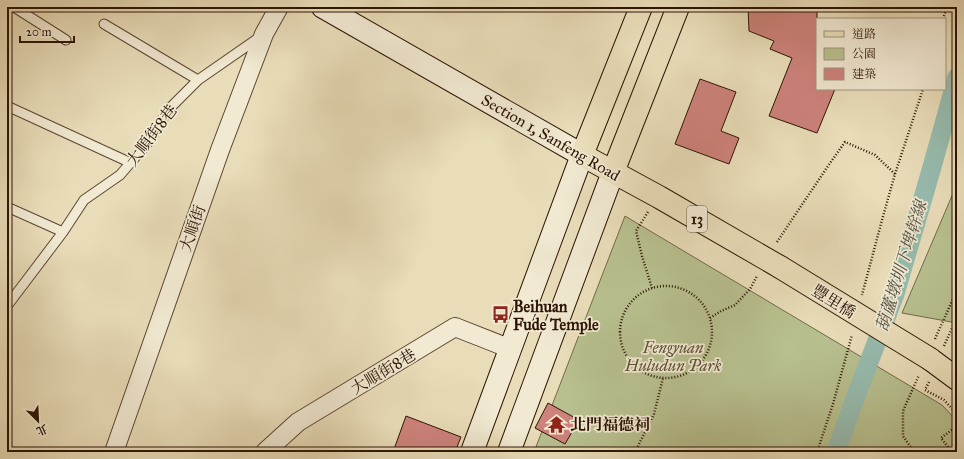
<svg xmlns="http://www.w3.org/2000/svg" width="964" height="459" viewBox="0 0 964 459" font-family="'IM FELL Great Primer','Noto Serif TC',serif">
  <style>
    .green { fill: #b8c08f; stroke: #726a4a }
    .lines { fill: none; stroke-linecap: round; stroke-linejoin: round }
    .canal { stroke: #97bcaf; stroke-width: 19 }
    .building { fill: #cd827b; stroke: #2c1404 }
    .lane-casing { stroke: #5b4631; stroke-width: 11 }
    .street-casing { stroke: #5b4631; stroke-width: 20 }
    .secondary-casing { stroke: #2c1404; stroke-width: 24 }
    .primary-casing { stroke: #2c1404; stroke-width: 24 }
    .path { stroke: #2c1404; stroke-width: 2.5; stroke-dasharray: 1 2; stroke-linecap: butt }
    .lane { stroke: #f1e9d2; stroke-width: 9 }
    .street { stroke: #f1e9d2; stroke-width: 18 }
    .secondary { stroke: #f1e9d2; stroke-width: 22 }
    .primary { stroke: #e9ddb9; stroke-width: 22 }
    .primary-bridge-casing { stroke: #2c1404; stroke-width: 24; stroke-linecap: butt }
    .primary-bridge { stroke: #e9ddb9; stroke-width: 22 }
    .labels { text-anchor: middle; stroke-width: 3.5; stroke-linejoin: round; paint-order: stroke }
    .shield { fill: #f1e9d2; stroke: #675442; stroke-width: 1 }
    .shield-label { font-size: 15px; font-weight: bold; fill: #2c1404 }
    .street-label { font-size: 16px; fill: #2c1404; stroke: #f1e9d2 }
    .poi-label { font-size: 16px; font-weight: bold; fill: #2c1404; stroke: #f1e9d2; text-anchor: start }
    .park-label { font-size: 16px; font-style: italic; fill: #5d5035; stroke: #f1e9d2 }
    .water-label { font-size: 17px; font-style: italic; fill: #514f40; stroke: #f1e9d2 }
  </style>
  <rect width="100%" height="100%" fill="#e9ddb9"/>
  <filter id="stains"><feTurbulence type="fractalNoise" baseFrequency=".005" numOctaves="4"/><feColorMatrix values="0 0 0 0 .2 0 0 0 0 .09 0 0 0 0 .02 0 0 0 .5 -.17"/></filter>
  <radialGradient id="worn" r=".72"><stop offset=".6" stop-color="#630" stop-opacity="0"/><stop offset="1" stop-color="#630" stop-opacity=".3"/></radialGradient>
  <path class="green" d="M957,184V323L902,313Z
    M625,216L942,405L957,421V452H534Z"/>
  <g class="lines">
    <path class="canal" d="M836,452L854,401L895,294L932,167L957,77"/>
  </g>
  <path class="building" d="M748,7H817V89H835L817,133L769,116L792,58L770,49L774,41L749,31Z
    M700,79L736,92L721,131L739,138L729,164L675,144Z
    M548,403L579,420L565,444L535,428Z
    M406,416L461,437L455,452H393Z"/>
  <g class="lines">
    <defs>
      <path id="lane" d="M14,7L66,40
        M104,24L198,80
        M7,106L131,163
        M7,207L63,232
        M7,306L63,232L84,200L120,175L150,140L168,110L198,80L260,37"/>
      <path id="street" d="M114,452L220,150L264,34L279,7
        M265,452L298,422L455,327L511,349"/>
      <path id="secondary" d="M323,7L582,155L472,452
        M509,452L613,172"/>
      <path id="primary" d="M641,7L582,155L659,197L780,267
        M613,172L678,7
        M930,359L957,379"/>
    </defs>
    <use href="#lane" class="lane-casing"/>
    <use href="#street" class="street-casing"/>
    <use href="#secondary" class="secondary-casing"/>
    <use href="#primary" class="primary-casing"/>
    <path class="path" d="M943,19L947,7
      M895,174L923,89
      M648,212L636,231L642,256L652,288
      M777,242L828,166L845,142L875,155L895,174L882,220L862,295
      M620 332a46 46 0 1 1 92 0a46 46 0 1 1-92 0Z
      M710,318L721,311L735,305L750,289L757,276
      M935,339L957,290
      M944,346L957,317
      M929,382L925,390L944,400L957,414
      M948,447L941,438L957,426
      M635,452L654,414L663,378
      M816,452L818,449L833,404L852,335
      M914,452L903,436V411L919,375
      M936,452L948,447L957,451"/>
    <use href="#lane" class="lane"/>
    <use href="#street" class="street"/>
    <use href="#secondary" class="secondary"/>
    <use href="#primary" class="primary"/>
    <defs>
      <path id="primary-bridge" d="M780,267L930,359"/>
    </defs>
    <use href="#primary-bridge" class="primary-bridge-casing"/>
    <use href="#primary-bridge" class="primary-bridge"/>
  </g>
  <defs>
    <symbol id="bus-bare" viewBox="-9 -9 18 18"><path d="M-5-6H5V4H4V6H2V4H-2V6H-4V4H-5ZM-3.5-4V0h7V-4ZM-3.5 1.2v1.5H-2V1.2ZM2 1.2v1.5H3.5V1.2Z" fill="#8f2418" stroke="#f1e9d2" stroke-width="2.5" paint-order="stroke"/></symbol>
    <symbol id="temple-bare" viewBox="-9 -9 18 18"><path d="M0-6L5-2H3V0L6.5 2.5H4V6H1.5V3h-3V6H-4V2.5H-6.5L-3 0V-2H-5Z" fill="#8f2418" stroke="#f1e9d2" stroke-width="2.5" paint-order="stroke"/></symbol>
  </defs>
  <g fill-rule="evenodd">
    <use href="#bus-bare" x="488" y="302" width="25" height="25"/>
    <use href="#temple-bare" x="544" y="412" width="25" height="25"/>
  </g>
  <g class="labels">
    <rect class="shield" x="687" y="206" width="20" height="26" rx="3"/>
    <g class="shield-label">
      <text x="697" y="224">13</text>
    </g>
    <g class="street-label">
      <text transform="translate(151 135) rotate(-53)" y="6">大順街8巷</text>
      <text transform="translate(551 137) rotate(30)" y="6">Section 1, Sanfeng Road</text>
      <text transform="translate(192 228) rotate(-71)" y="6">大順街</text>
      <text transform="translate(834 301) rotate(32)" y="6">豐里橋</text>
      <text transform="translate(383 371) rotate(-31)" y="6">大順街8巷</text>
    </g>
    <g class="poi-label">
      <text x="513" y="312">Beihuan<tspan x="513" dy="18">Fude Temple</tspan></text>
      <text x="570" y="430">北門福德祠</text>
    </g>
    <g class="park-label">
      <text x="673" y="353">Fengyuan<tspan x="673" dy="18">Huludun Park</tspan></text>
    </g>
    <g class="water-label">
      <text transform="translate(901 266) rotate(-73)" y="6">葫蘆墩圳下埤幹線</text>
    </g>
  </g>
  <rect width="964" height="459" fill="none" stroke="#e9ddb9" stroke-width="24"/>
  <rect x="8" y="8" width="948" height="443" fill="none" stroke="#2c1404" stroke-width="2"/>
  <rect x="12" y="12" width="940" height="435" fill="none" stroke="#2c1404"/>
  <rect x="816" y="18" width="130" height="72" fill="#f1e9d2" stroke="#a29480"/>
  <rect x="824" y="31" width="20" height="6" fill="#e9ddb9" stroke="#a29480"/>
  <text x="852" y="38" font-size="12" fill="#2c1404">道路</text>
  <rect x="824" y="48" width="20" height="12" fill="#b8c08f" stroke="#a29480"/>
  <text x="852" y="58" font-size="12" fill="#2c1404">公園</text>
  <rect x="824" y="68" width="20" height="12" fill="#cd827b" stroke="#a29480"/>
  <text x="852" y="78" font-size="12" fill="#2c1404">建築</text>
  <g transform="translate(38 421) rotate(156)" stroke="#f1e9d2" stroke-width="3" paint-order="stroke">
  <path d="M0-3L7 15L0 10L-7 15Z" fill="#2c1404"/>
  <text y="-6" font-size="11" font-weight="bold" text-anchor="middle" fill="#2c1404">北</text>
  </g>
  <path d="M20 36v6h54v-6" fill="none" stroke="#2c1404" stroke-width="2"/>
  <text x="26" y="36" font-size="12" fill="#2c1404" stroke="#f1e9d2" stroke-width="3" paint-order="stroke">20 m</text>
  <rect width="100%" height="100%" filter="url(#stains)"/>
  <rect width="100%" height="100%" fill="url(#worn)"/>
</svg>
